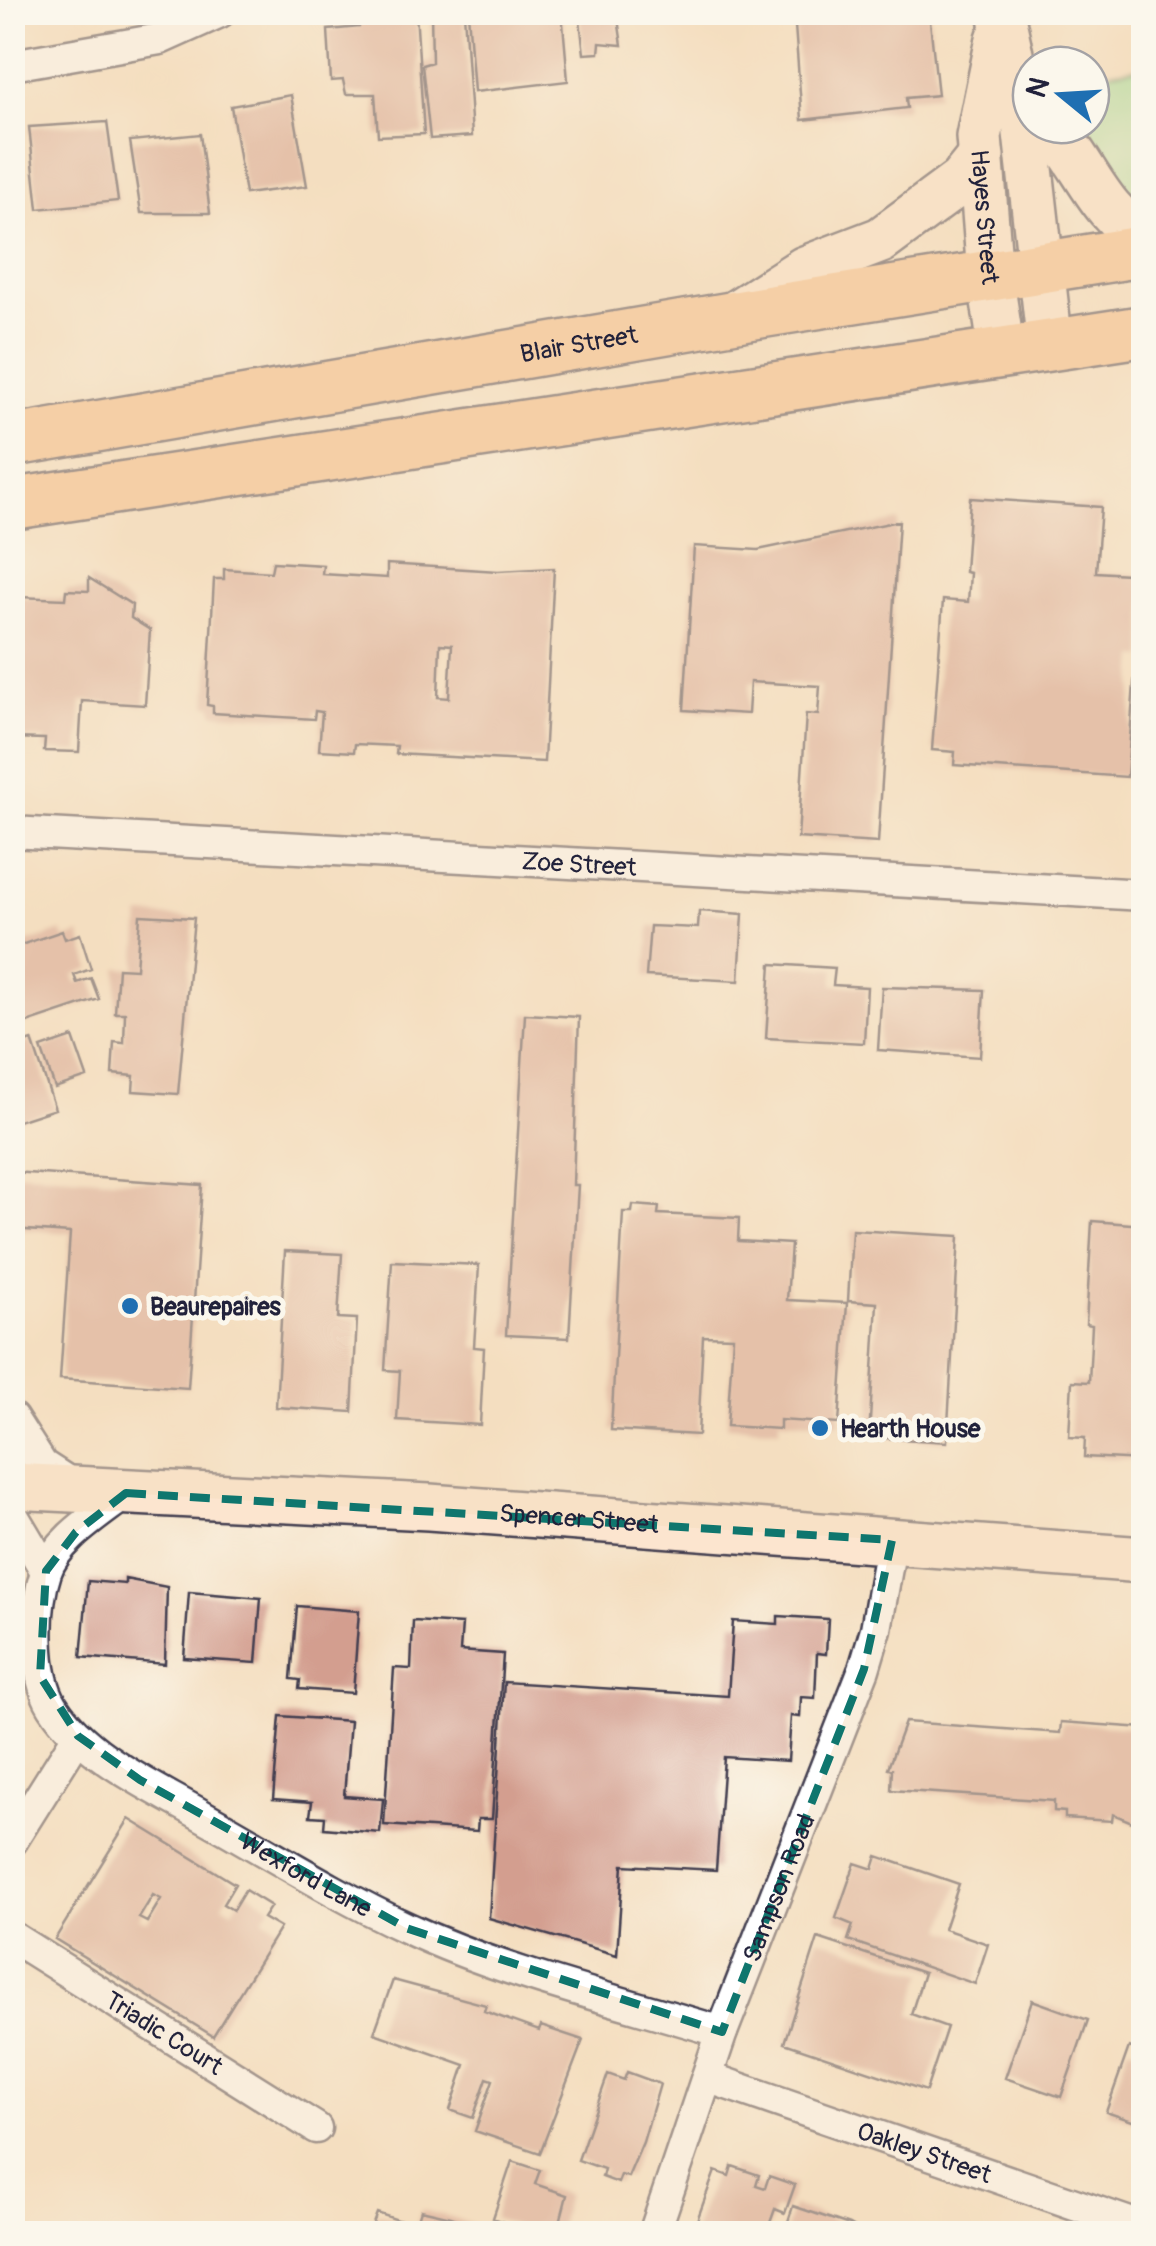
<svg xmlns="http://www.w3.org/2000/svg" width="1156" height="2246" viewBox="0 0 1156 2246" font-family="Pangolin,sans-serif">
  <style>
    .green { fill: #96dd97; stroke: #5c8069; stroke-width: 2.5 }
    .building { fill: #d39e8f; fill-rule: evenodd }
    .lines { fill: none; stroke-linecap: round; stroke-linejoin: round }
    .street-casing { stroke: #423e4f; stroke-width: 35 }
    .secondary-casing { stroke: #423e4f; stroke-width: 50 }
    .primary-casing { stroke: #423e4f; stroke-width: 55 }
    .street { stroke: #fff; stroke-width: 30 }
    .secondary { stroke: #fce5cf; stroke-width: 45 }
    .primary { stroke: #f7bd88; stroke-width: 50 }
    .marked { fill: none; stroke: #0f766e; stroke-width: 8; stroke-dasharray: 20 12; stroke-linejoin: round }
    .poi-dot { fill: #1f6fb2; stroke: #fbf7ec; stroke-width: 4 }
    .labels { text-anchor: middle; stroke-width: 10; stroke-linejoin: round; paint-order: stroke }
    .street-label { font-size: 25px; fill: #22223b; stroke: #fbf7ec }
    .poi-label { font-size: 25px; font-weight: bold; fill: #22223b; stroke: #fbf7ec; text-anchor: start }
  </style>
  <rect width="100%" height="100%" fill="#fbf7ec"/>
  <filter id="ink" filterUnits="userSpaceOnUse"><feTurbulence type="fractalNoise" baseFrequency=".01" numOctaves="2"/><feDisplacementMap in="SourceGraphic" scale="20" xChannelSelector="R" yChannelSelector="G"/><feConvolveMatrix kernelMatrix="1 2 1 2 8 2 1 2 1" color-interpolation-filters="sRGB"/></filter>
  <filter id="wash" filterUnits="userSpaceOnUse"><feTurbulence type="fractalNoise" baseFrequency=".0048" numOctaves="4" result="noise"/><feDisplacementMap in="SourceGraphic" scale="40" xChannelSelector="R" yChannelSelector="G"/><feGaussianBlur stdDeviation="2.25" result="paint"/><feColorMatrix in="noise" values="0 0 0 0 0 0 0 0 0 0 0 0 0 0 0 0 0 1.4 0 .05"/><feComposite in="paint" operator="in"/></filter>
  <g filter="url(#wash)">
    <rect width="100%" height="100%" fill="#f4dec0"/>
    <path class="green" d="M1143,67V206L1131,208L1086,125H1091V75Z"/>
    <g id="blocks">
      <path class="building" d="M416,12L424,134L378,136L375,94H346L343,80L331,81L328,30L359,27L360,14Z
        M431,12H464L472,136L430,139L422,65L432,62Z
        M468,12H562L568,81L474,92Z
        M579,12H617L622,45L600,43L599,53L584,54Z
        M794,12H929L938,95L906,98L907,108L802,120Z
        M291,95L307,186L245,194L231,106Z
        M107,122L118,201L38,209L29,127Z
        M200,134L210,213H141L130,141Z
        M970,498L1101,507L1096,572L1144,575V658L1136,657L1127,777L954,765L955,752L932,750L943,600L968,602L970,573L965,572Z
        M899,521L878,843L798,838L806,714L818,715L820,686L750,682L748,714L684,710L694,546L758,550Z
        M273,562L323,565L322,574L387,578V564L498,571L554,568L544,762L396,754L397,746L355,744L354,752L319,750L322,712L315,711L314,719L213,713V706L207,705L214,579H224V569L271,572ZM440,644L452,645L449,698L438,697Z
        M89,578L132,605L131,618L150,630L145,705L82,701L79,752L44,751L45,739L12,738L19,597L65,599L66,590L89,591Z
        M699,911L743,914L739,981L646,976L650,926L698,928Z
        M140,915L194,918L178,1094L133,1091L134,1076L112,1074L114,1042L124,1043L125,1013H115L118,968L136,969Z
        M62,931L65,939L80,934L91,969L74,975L77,983L91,978L99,999L12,1028V948Z
        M771,964L835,968L833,985L867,987L864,1043L766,1038Z
        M882,987L984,990L980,1057L878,1050Z
        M525,1014L579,1017L573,1185H578L569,1338L506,1335Z
        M73,1037L87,1077L55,1088L41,1048Z
        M32,1040L55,1109L12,1123V1047Z
        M12,1172L202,1185L188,1388L60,1379L70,1233L12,1229Z
        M633,1205L659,1207L658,1214L739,1218L738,1241L791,1244L787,1300L847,1303L839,1424L780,1420V1429L727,1426L733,1337L703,1336L698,1435L611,1430L623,1212H632Z
        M1092,1221L1144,1225V1460L1084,1457L1085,1438L1069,1437L1072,1381L1089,1382L1092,1325L1086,1324Z
        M852,1230L959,1236L947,1442L869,1437L877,1303L848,1301Z
        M285,1251L342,1254L338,1318L357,1319L352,1412L276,1407Z
        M392,1261L479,1265L474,1347L484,1348L480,1425L397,1420L400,1371L385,1370Z
        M125,1579L167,1587L165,1664L81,1657L88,1581L125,1584Z
        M189,1592L261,1598L256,1663L184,1658Z
        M297,1606L359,1611L353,1693L299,1689L300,1680L291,1679Z
        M778,1616L828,1619L826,1654L817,1653L815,1698L801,1697L800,1717L791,1716L788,1761L724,1757L716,1870L623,1865L617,1955L489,1918L504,1682L728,1696L733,1621L778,1624Z
        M413,1621L462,1624L460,1651L503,1654L492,1819H478L477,1831L384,1825L394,1668L411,1669Z
        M280,1716L350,1721L344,1796L383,1799L380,1833L324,1828L325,1817L310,1816L312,1802L273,1799Z
        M905,1722L1060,1733L1061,1722L1144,1728V1827L1113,1814L1112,1821L1065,1818V1812L1054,1811V1801L891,1790L892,1769L888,1768Z
        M129,1819L235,1884L223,1904L233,1910L245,1890L271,1906L263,1918L280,1928L213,2036L55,1939ZM153,1895L161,1899L147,1922L139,1918Z
        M877,1856L959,1884L944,1929L988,1944L975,1984L848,1940L853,1925L836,1918L855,1863L873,1869Z
        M818,1938L924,1973L911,2014L947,2027L926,2091L784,2043Z
        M393,1980L486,2005L484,2011L539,2031L541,2026L583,2040L540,2153L475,2131L493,2080L487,2078L473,2118L450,2110L465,2065L374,2033Z
        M1032,2000L1088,2020L1061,2097L1005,2078Z
        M1129,2047L1144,2052V2125L1106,2112Z
        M627,2072L660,2084L643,2142L628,2177L621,2175L618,2183L602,2177L604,2169L578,2160L608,2074L624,2080Z
        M512,2161L540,2170L535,2184L567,2195L557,2234H537L493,2218Z
        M732,2166L759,2175L756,2185L765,2188L769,2176L795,2185L785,2213L775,2209L766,2234H692L715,2171L729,2176Z
        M793,2206L849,2225L864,2234H784Z
        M421,2210L451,2217L497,2234H369L377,2213L416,2226Z
        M882,2226L902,2233V2234H879Z"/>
    </g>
  </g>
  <g filter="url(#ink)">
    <use href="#blocks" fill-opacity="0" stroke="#423e4f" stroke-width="2.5"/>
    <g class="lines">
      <defs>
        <g id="street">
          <path d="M12,65L160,39L220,12"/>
          <path id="s1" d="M12,832L1144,895"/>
          <path d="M12,1418L42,1465L73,1485"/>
          <path id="s2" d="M126,1493C100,1514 57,1539 46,1572C34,1608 33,1674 53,1706C86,1758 154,1787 205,1817C271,1854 336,1895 405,1927C505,1974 617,2000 722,2032"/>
          <path d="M12,1514L46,1571"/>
          <path d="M12,1841L78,1736"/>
          <path id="s3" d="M12,1937L316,2128"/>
          <path id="s4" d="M707,2077L1144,2228"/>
          <path id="s5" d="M654,2234L722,2032L864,1669L876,1629L892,1540"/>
        </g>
        <g id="secondary">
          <path d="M1001,12L1025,124L1050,346"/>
          <path id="s6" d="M999,39L979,137L990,275L1002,353"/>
          <path d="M1049,125C1084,159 1098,214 1144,236"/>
          <path d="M730,317L805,269L881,240L961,181L981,156"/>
          <path id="s7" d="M12,1486L429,1507L1144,1560"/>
        </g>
        <g id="primary">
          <path id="s8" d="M12,441L763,312L1144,251"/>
          <path d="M12,504L1144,331"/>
        </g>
      </defs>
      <use href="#street" class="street-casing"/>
      <use href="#secondary" class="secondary-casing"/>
      <use href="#primary" class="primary-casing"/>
      <use href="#street" class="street"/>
      <use href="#secondary" class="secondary"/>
      <use href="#primary" class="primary"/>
    </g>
  </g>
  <path d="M0 0H1156V2246H0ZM126,1493L892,1540L864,1669L722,2032L406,1928L140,1780L78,1736L40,1676L46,1571L76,1532Z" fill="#f4dec0" fill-opacity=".55" fill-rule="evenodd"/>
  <path class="marked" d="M126,1493L892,1540L864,1669L722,2032L406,1928L140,1780L78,1736L40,1676L46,1571L76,1532Z"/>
  <g class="poi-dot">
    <circle cx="130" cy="1306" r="10"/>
    <circle cx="820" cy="1428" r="10"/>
  </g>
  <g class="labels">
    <g class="street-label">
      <text dy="9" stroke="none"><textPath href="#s6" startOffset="180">Hayes Street</textPath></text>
      <text dy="9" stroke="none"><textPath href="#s8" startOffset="575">Blair Street</textPath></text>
      <text dy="9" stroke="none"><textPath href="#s1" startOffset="568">Zoe Street</textPath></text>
      <text dy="9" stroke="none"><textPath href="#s7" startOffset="568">Spencer Street</textPath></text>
      <text dy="9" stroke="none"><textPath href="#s2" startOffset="558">Wexford Lane</textPath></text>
      <text dy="9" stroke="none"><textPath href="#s5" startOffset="368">Sampson Road</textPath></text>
      <text dy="9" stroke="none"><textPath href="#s3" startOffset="180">Triadic Court</textPath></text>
      <text dy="9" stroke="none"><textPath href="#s4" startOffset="230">Oakley Street</textPath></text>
    </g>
    <g class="poi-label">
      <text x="150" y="1315">Beaurepaires</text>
      <text x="840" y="1437">Hearth House</text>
    </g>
  </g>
  <rect width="1156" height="2246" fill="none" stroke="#fbf7ec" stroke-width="50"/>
  <g transform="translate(1061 95) rotate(288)"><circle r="48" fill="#fbf7ec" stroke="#a4a2a5" stroke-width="2.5"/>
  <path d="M0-8L18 38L0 25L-18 38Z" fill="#1f6fb2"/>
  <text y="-15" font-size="28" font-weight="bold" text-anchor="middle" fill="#22223b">N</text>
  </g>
</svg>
